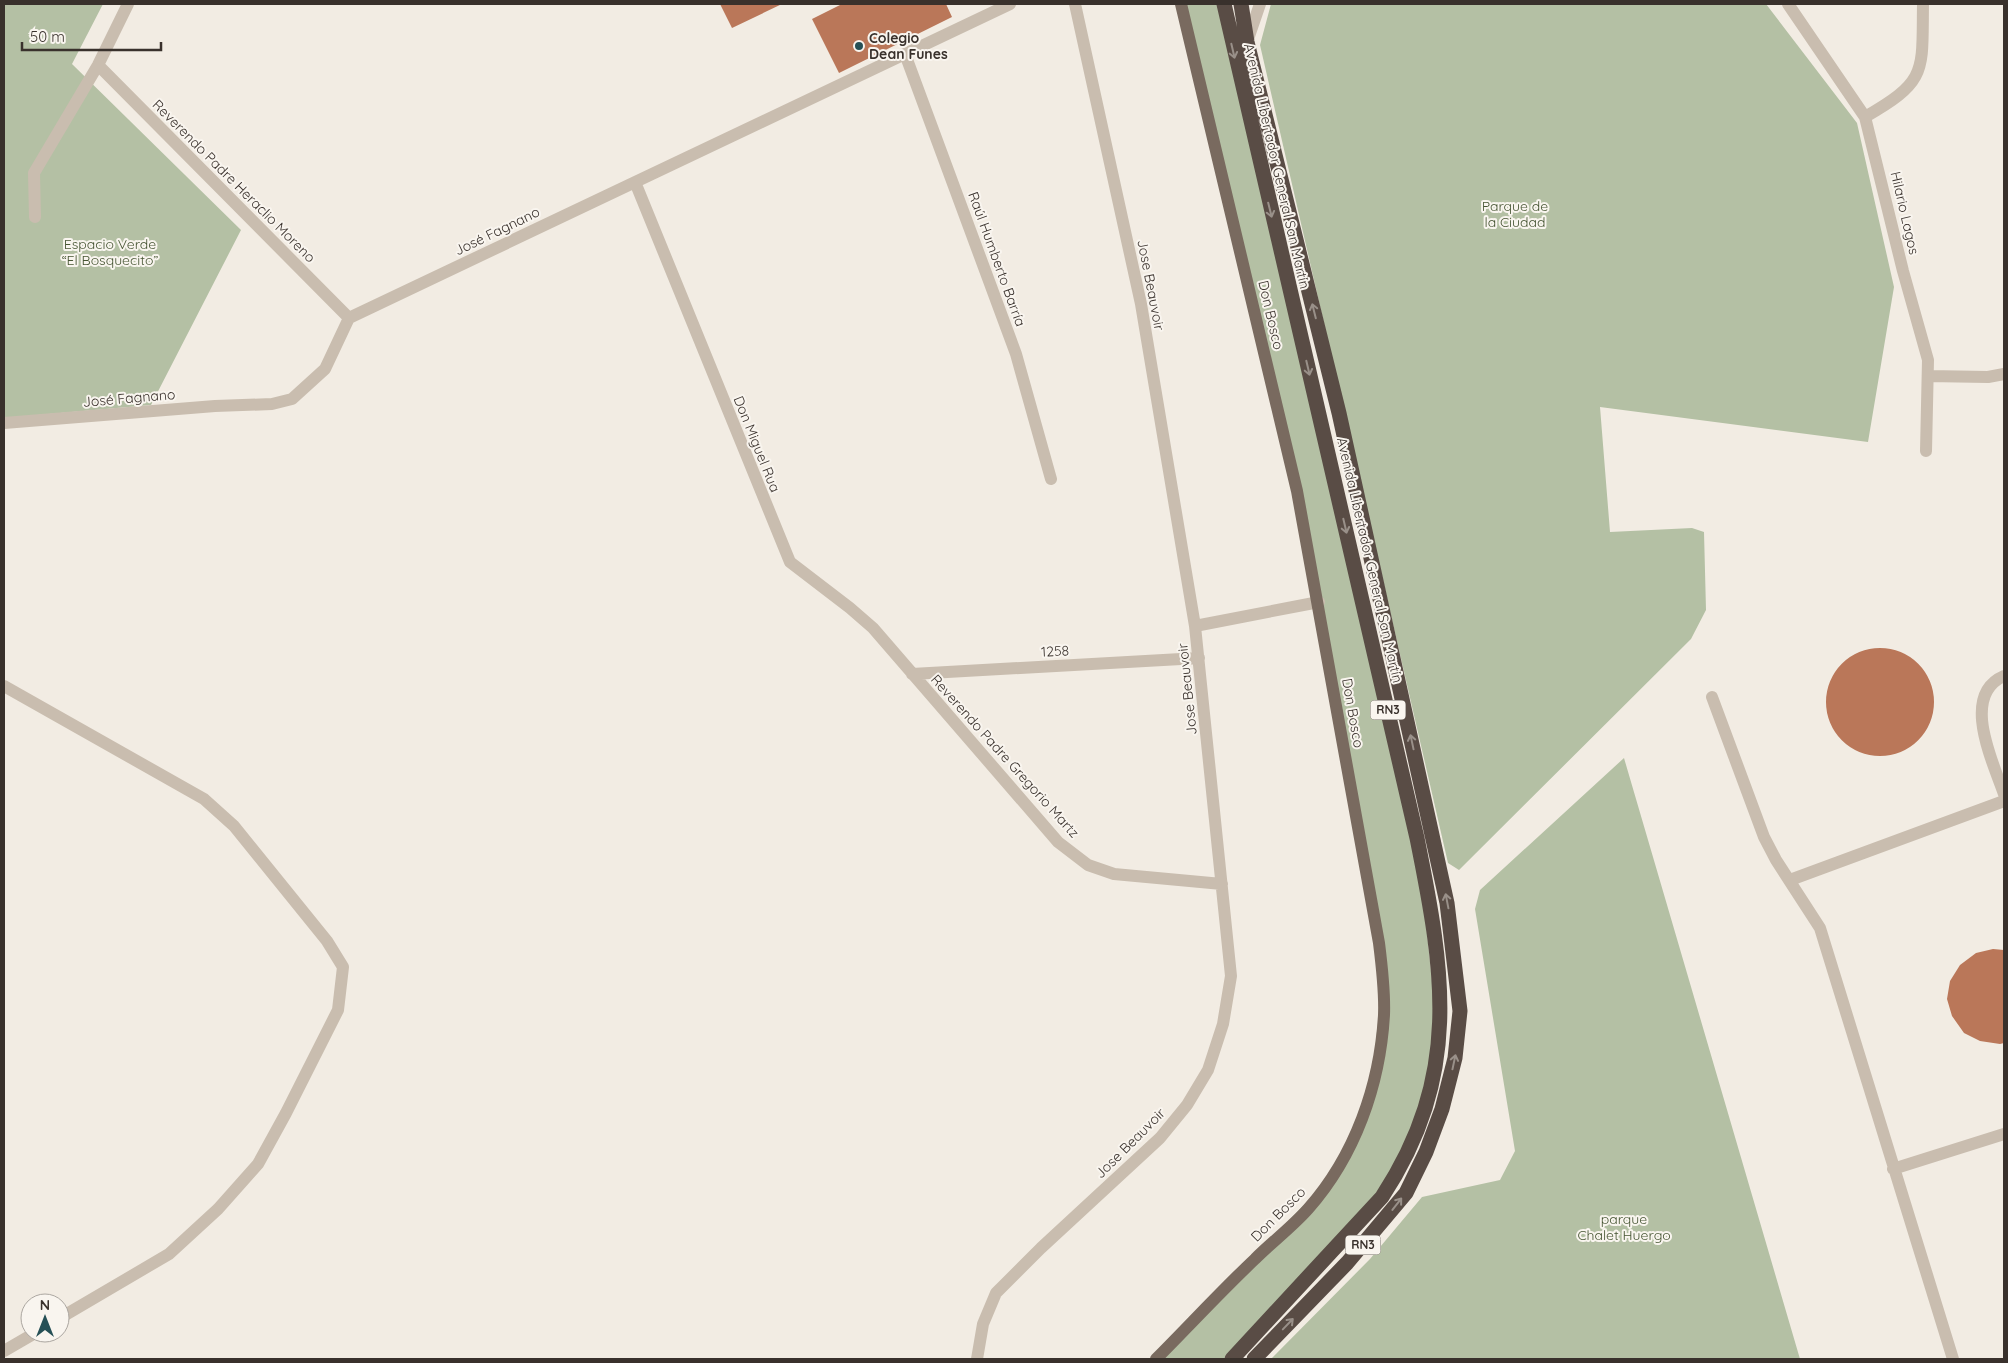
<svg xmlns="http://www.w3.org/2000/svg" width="2008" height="1363" viewBox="0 0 2008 1363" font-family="Quicksand,sans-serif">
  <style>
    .green { fill: #b4c0a4 }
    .building { fill: #ba7759 }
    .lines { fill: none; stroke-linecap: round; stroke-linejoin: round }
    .minor { stroke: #c9bdaf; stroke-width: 12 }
    .major { stroke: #796a5f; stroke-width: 12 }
    .highway { stroke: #594c45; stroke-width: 15 }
    .oneway { stroke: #999089 }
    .poi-dot { fill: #265056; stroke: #f9f5ef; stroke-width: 2 }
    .labels { text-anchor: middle; stroke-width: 4; stroke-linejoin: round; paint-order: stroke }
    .shield { fill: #f9f5ef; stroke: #736c66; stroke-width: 1 }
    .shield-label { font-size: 12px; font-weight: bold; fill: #39312c }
    .poi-label { font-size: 14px; font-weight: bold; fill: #39312c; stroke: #f9f5ef; text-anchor: start }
    .street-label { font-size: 14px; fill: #39312c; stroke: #f9f5ef }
    .park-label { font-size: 14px; fill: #465533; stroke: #f9f5ef }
  </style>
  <rect width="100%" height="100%" fill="#f2ece3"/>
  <path class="green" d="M4,4H103L72,64L241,230L151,405L4,418Z
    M1181,4H1224L1417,838L1439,1048L1402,1167L1232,1359H1157L1336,1171L1370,1094L1383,978L1319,602Z
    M1271,4H1766L1857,123L1894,287L1868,442L1600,407L1610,532L1692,528L1704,532L1706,610L1691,639L1459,870L1448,863L1260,45Z
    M1624,758L1800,1359H1271L1370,1259L1422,1197L1500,1180L1515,1151L1475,909L1480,890Z"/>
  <path class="building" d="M720,4H782L732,28Z
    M842,4H946L952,17L839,73L812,19Z
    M1826 702a54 54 0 1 1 108 0a54 54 0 1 1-108 0Z
    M1993,949L2004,950V1043L2000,1044L1980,1041L1964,1033L1952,1016L1947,999L1950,981L1960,965L1976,953Z"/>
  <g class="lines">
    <path class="minor" d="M1788,4L1865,117L1903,271L1928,360L1926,451
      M1247,42L1260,4
      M905,54L1016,354L1051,479
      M98,65L349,318
      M1865,117C1928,81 1922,72 1923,4
      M635,182L790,562L850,608L873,628L1058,842L1088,865L1114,874L1222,884
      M35,217L34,173L98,65L128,4
      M1928,376L1988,377L2004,374
      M4,423L215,406L272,404L292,399L325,369L349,318L1010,4
      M1195,626L1319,602
      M912,674L1199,658
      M2004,676C1960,695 1993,762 2004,794
      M4,686L204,799L234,826L327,941L343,967L338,1010L286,1113L258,1164L218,1209L169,1254L60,1318
      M1712,697L1764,837L1776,860L1820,928L1953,1359
      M1790,880L2004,801
      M1893,1169L2004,1134
      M4,1351L35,1333
      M977,1359L983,1324L996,1293L1041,1248L1160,1138L1187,1105L1208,1070L1223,1024L1231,976L1195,626L1141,304L1075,4"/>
    <path class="major" d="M1156,1359C1189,1326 1221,1291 1255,1259C1272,1242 1292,1227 1308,1209C1355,1156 1380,1085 1384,1015C1385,991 1382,967 1379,943L1297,491L1181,4"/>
    <path class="highway" d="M1224,4L1417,838C1444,972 1462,1075 1382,1197L1232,1359
      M1241,4L1247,42L1339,413L1447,903L1460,1011L1455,1058L1442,1109L1426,1152L1406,1193L1347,1263L1254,1359"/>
  </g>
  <defs><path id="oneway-shaft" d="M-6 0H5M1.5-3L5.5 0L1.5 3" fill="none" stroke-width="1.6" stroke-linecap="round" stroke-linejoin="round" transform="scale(1.25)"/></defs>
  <g class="oneway">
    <use href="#oneway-shaft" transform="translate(1233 51) rotate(77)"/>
    <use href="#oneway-shaft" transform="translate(1270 210) rotate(76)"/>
    <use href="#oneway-shaft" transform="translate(1314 311) rotate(-104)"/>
    <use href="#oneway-shaft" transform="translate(1308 368) rotate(77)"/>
    <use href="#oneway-shaft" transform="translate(1345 526) rotate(77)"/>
    <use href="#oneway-shaft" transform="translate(1412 742) rotate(-102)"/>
    <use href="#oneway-shaft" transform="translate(1447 901) rotate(-101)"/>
    <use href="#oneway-shaft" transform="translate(1454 1062) rotate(-78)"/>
    <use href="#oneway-shaft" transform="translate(1397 1204) rotate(-52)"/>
    <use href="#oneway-shaft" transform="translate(1288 1324) rotate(-46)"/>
  </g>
  <circle class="poi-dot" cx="859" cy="46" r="5"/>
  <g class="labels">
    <g class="shield">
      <rect x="1370.5" y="700.5" width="35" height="19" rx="4"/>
      <rect x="1345.5" y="1235.5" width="35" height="19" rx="4"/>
    </g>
    <g class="shield-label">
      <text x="1388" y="714">RN3</text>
      <text x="1363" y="1249">RN3</text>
    </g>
    <g class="poi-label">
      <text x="869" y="43">Colegio<tspan x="869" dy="16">Dean Funes</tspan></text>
    </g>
    <g class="street-label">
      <text transform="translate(1277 166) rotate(77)" y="5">Avenida Libertador General San Martín</text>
      <text transform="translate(234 181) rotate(45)" y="5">Reverendo Padre Heraclio Moreno</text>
      <text transform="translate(1905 213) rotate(77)" y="5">Hilario Lagos</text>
      <text transform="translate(497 231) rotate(-26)" y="5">José Fagnano</text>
      <text transform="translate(997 259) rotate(70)" y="5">Raúl Humberto Barría</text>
      <text transform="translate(1151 285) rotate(79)" y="5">Jose Beauvoir</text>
      <text transform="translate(1271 315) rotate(77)" y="5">Don Bosco</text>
      <text transform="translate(129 398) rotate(-5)" y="5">José Fagnano</text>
      <text transform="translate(757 444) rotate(68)" y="5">Don Miguel Rua</text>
      <text transform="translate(1370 560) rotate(77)" y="5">Avenida Libertador General San Martín</text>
      <text transform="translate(1055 651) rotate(-3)" y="5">1258</text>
      <text transform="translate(1187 689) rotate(-96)" y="5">Jose Beauvoir</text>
      <text transform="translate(1353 713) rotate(80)" y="5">Don Bosco</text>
      <text transform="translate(1005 756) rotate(48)" y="5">Reverendo Padre Gregorio Martz</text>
      <text transform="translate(1130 1143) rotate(-45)" y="5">Jose Beauvoir</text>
      <text transform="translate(1278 1214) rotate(-45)" y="5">Don Bosco</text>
    </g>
    <g class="park-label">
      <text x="1515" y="211">Parque de<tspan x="1515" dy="16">la Ciudad</tspan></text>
      <text x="110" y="249">Espacio Verde<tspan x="110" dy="16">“El Bosquecito”</tspan></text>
      <text x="1624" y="1224">parque<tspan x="1624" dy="16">Chalet Huergo</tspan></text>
    </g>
  </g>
  <rect width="2008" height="1363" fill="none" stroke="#39312c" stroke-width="10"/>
  <g transform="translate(45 1318)"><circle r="24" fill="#f9f5ef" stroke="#aca7a1"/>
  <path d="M0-4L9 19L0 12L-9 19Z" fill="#265056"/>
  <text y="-8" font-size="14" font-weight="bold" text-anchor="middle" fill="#39312c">N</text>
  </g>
  <path d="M22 42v8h139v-8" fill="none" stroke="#39312c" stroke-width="2.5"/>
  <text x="30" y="42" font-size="15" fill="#39312c" stroke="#f9f5ef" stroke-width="4" paint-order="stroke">50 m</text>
</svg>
